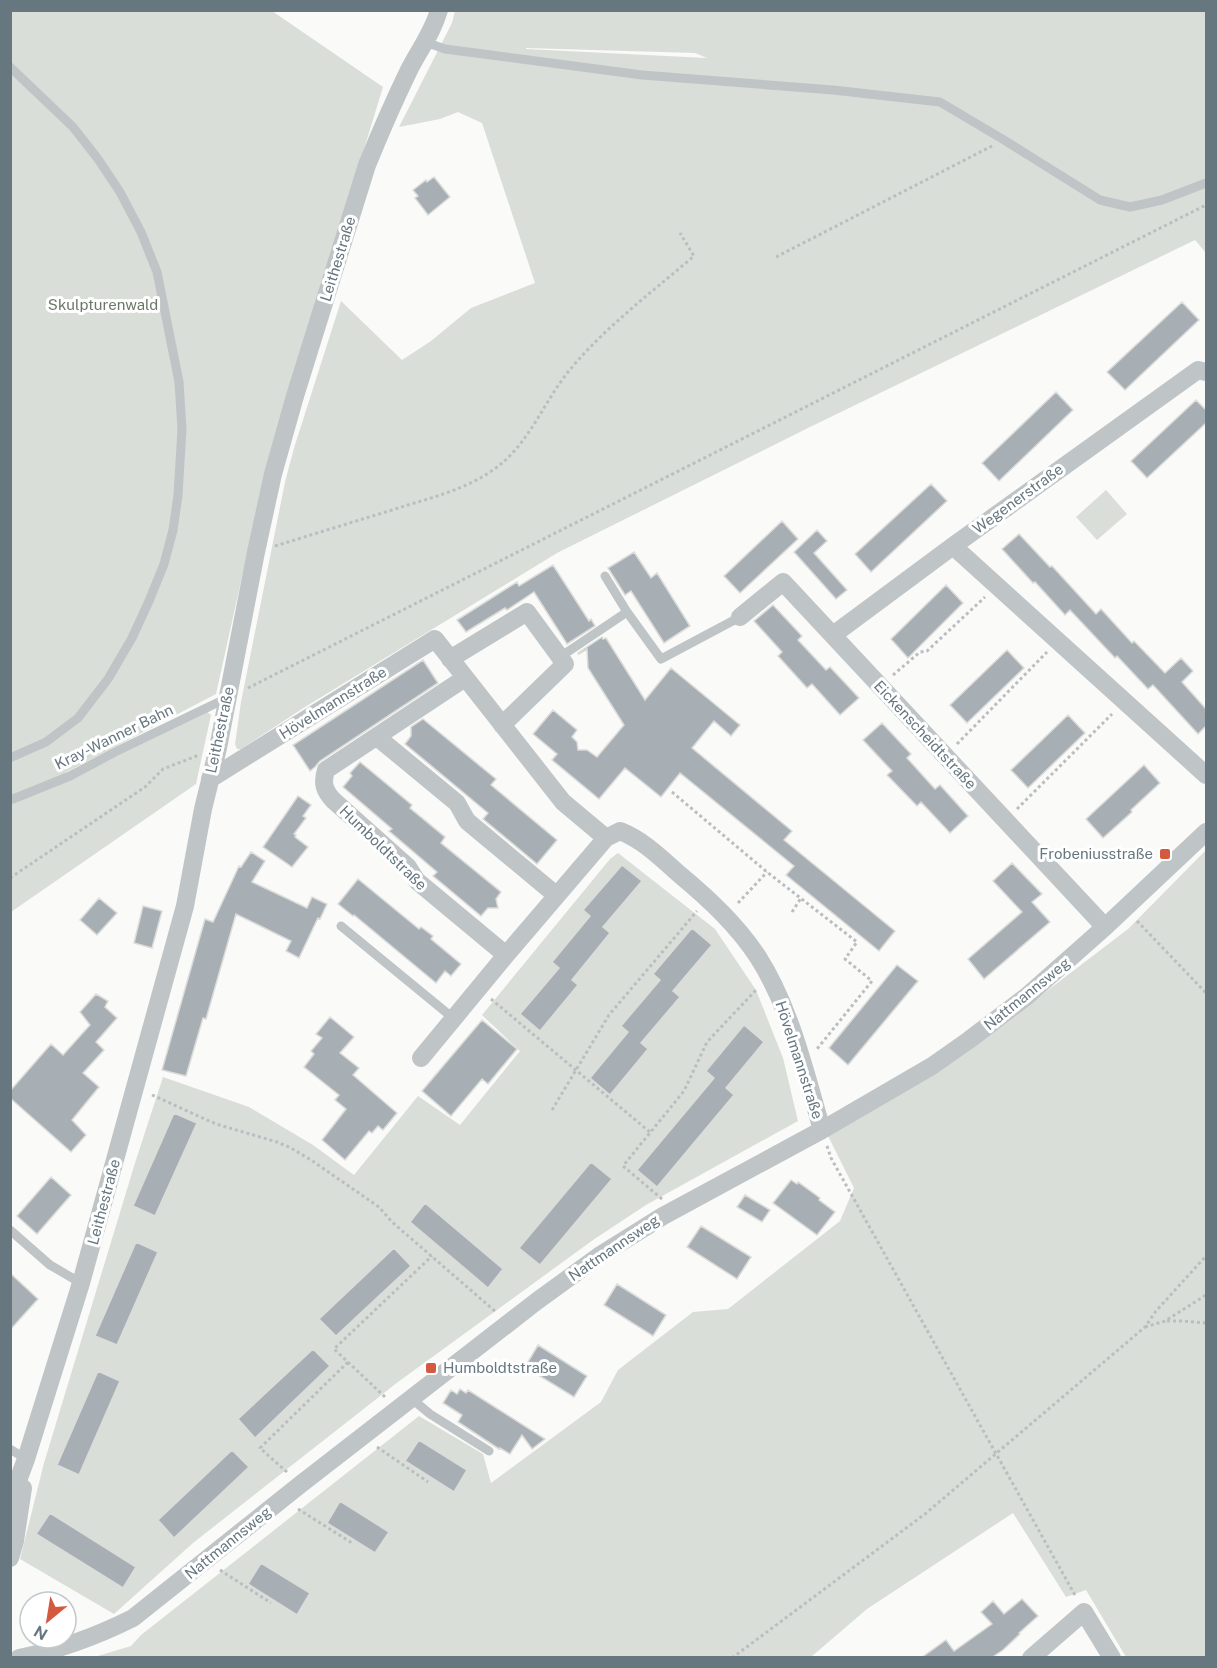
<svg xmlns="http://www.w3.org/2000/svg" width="1217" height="1668" viewBox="0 0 1217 1668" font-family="'Public Sans',sans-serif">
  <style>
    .green { fill: #daded8; fill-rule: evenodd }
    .building { fill: #a7afb4; stroke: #dcdcda; stroke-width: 1.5 }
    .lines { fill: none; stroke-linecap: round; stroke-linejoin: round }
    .path { stroke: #babec0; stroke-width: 3; stroke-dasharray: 3 3; stroke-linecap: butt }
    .service { stroke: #bfc4c7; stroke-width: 9 }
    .minor { stroke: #bfc4c7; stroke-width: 18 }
    .poi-dot { fill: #d3593f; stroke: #fff; stroke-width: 2 }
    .labels { text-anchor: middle; stroke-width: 6; stroke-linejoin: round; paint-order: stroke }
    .street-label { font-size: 15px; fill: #677780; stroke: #fff }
    .park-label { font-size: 15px; fill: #6a7966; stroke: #fff }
    .poi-label { font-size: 15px; fill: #677780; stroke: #fff; text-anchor: end }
  </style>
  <rect width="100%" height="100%" fill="#fafaf8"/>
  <path class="green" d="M11,11H272L383,87L265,473L216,694L65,773L66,780L205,710L211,715L196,784L11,912Z
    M455,11H1206V253L1195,240L810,427L557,553L305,707L241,749H237L235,744L241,702L285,482L294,448L341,301L402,360L431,341L471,308L535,283L482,123L458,112L440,119L399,127L452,23ZM526,48L695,53L707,58L526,49Z
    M1106,490L1127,514L1097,540L1076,517Z
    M1206,850V1657H1126L1086,1590L1066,1597L1013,1513L867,1609L811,1657L91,1658L131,1646L141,1635L419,1416L483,1454L491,1483L601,1402L618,1370L693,1312L728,1309L840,1221L854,1188L826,1132L989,1035L1128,929Z
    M618,853L715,929L756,990L783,1058L798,1121L646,1205L593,1240L398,1382L193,1543L114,1614L20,1559L44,1463L135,1163L163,1077L249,1107L313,1145L354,1175L418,1096L460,1125L520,1051L482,1015L610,859Z"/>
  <path class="building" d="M434,177L450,197L428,215L415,198L418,196L413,190L426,180L427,182Z
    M1182,302L1199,320L1125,390L1107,372Z
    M1056,392L1073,410L999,481L982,463Z
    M1196,400L1206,410V423L1147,478L1131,461Z
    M931,484L947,501L871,572L855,554Z
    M782,521L798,539L740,593L724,576Z
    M817,530L827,541L814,553L847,590L836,599L794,552Z
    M1019,534L1050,567L1052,566L1096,614L1101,609L1132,643L1134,641L1165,673L1181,658L1193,671L1182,682L1206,709V726L1198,734L1153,685L1148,689L1117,656L1115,658L1070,610L1065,615L1035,582L1033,583L1002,549Z
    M634,552L651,578L657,573L690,626L664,643L631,591L625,595L608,568Z
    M553,565L589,621L591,619L595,626L567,644L534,592L507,610L505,608L466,632L457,620L517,582L519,586Z
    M946,585L963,603L908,658L891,639Z
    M773,605L802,636L798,640L826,670L830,667L859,698L840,715L812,684L807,688L778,656L782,652L754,621Z
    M602,637L603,639L606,638L645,700L671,668L740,725L731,736L714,721L692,748L792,831L784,840L895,931L879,951L786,875L794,866L680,773L661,797L625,768L599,799L552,760L557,754L533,734L553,710L577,730L572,737L577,742L578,750H587L597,757L624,725L588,668L587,649L579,654L578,653Z
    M1007,650L1024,668L967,723L950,705Z
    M423,660L438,683L320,761L315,767L310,771L293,745Z
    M1068,715L1085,733L1028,788L1011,770Z
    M423,719L496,779L491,785L557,840L537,864L483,819L488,813L405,744L411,736V727Z
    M882,723L911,754L907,758L935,789L940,785L968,816L950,833L921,802L917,806L887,775L892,771L863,740Z
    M360,762L412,805L410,808L445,837L441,843L501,892L496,899L498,908H488L481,916L433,876L437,872L389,831L392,829L343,787L352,776L350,773Z
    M1144,765L1160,783L1131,810L1132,812L1103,838L1086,819Z
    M298,796L311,805L303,816L306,818L294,834L296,835L295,837L308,847L292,867L263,847Z
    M251,852L265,861L252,882L307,908L312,897L327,904L320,919L318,918L299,958L286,951L291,941L236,914L206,1019L203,1018L186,1076L162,1070L205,919L213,922L239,866L241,867Z
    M1012,863L1042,894L1032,902L1050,922L984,979L968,959L1022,912L993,881Z
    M622,865L642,881L603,927L610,933L572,980L578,985L540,1031L520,1014L559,968L552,962L590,916L583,910Z
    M358,879L419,929L421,927L433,936L431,939L461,964L451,976L445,971L436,983L354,915L353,916L338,904Z
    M99,898L117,913L97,935L80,920Z
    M143,906L162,911L152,948L134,943Z
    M692,928L712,945L673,991L680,997L641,1043L648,1049L610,1095L590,1078L628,1032L621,1026L660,980L653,974Z
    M897,965L918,981L848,1065L829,1048Z
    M96,994L108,1001L105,1007L117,1018L96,1042L104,1050L83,1073L99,1087L72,1120L86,1135L71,1152L10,1098V1091L51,1044L63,1055L90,1025L80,1012Z
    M330,1017L354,1037L340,1053L359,1068L353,1075L397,1113L383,1130L378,1126L372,1133L369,1131L345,1160L322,1140L346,1109L335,1100L339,1095L304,1067L314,1054L311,1051L322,1038L316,1034Z
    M482,1020L517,1049L488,1084L482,1079L451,1116L422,1091Z
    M744,1025L764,1042L726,1088L734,1095L657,1187L637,1170L714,1078L706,1071Z
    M174,1113L197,1123L155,1216L133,1206Z
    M591,1162L612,1179L540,1265L519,1248Z
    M51,1177L71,1195L37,1234L17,1216Z
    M791,1180L797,1184L798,1182L820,1198L819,1200L835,1212L817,1235L773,1203Z
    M745,1195L770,1210L762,1222L737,1207Z
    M425,1203L503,1269L488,1288L410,1222Z
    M701,1226L751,1257L737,1279L687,1247Z
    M136,1242L158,1252L117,1345L95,1336Z
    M394,1248L411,1266L336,1336L319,1319Z
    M10,1273L38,1299L10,1330Z
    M617,1284L666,1315L653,1336L604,1305Z
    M538,1345L587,1376L574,1397L525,1367Z
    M313,1349L330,1366L255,1438L238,1419Z
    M98,1371L120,1381L79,1475L57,1465Z
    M460,1389L466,1393L468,1390L545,1439L532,1449L522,1435L510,1454L500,1448L499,1449L458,1422L462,1415L443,1403L451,1390L457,1394Z
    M419,1440L467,1470L454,1492L405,1461Z
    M232,1450L249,1467L174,1538L158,1520Z
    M340,1501L389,1532L375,1553L327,1523Z
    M50,1513L136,1567L123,1588L36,1534Z
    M261,1563L310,1593L297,1615L248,1584Z
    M1022,1599L1038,1616L1019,1633L1020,1634L1003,1650L991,1658H921L946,1640L954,1651L992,1624L981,1612L993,1601L1004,1614Z"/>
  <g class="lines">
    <path class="path" d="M776,257L992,146
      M275,546C314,534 353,522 392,510C426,499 463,491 493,470C530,445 544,399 573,366C608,325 652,292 694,256L680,233
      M893,675L920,652L927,651L985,597
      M248,688L1206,205
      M957,744L1047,652
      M672,792L767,872L857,942L845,959L872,981L817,1049
      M1017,809L1112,714
      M10,878L145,787L163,769L199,755
      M738,903L767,872
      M792,912L801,898
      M1137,921L1206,993
      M491,999L651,1133
      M152,1095L216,1124L277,1142L291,1148L311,1160L379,1207L392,1222L496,1312
      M552,1110L609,1015L697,911
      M827,1146L831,1158L1076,1597
      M662,1199L623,1166L684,1091L707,1042L756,990
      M1167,1321H1183L1206,1323
      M1145,1327L1165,1321L1206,1295
      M385,1397L334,1349L432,1256
      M377,1447L428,1482
      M287,1472L260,1448L348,1362
      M298,1509L352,1543
      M220,1570L271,1603
      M732,1658L925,1514L1145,1327L1156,1311L1206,1256"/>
    <path class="service" d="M425,42L445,49L642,75L833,90L940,102L1004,140L1100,200L1130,207L1162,200L1206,183
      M10,67L73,127L98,159L120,192L141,232L157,272L179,382L182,429L178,495L173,530L164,564L149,601L132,638L108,679L78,718L46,742L10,758
      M605,576L627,612L661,659L740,617
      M560,657L627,612
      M10,798L13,799L70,776L115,752L227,698
      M341,926L453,1018
      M10,1230L50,1265L81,1283
      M412,1399L430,1414L489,1451
      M10,1449L26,1459"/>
    <path class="minor" d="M953,546L1206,775
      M740,617L783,582L1105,927
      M833,635L953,546L1198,370L1206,372
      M450,659L527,612L565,664L502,725
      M465,678L326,770C322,783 324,790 333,800L408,867L417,881L506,955
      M377,737L457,803L467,821L556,895
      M210,779L435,639L563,802L606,838
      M421,1058L506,955L606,838L620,831C643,840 661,858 679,874C709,899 737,925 758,957C791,1009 805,1072 822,1130
      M10,1502L26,1459L81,1283L185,906L203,809L218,748L256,552L273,474L295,396L367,165C380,133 394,101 409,70C419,50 433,32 439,10
      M10,1558L15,1541L23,1488
      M19,1658C59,1650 97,1636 133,1618L301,1484L537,1301L599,1256L663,1216L822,1130L932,1066L969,1040L1027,996L1105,927L1206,832
      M1031,1658L1084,1612L1112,1658"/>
  </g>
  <g class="poi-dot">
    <rect x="1159" y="848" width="12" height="12" rx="3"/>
    <rect x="425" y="1362" width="12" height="12" rx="3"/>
  </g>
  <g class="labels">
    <g class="street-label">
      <text transform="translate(338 259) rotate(-73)" y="5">Leithestraße</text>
      <text transform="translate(1018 499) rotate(-36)" y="5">Wegenerstraße</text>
      <text transform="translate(333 703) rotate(-32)" y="5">Hövelmannstraße</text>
      <text transform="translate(220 730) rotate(-78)" y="5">Leithestraße</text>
      <text transform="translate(925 735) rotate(47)" y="5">Eickenscheidtstraße</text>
      <text transform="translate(114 737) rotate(-26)" y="5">Kray-Wanner Bahn</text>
      <text transform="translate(383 848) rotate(44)" y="5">Humboldtstraße</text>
      <text transform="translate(1027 994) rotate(-39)" y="5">Nattmannsweg</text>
      <text transform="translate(799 1060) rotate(72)" y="5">Hövelmannstraße</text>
      <text transform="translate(104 1202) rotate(-75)" y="5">Leithestraße</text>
      <text transform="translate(614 1248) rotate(-34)" y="5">Nattmannsweg</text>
      <text transform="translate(228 1543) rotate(-39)" y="5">Nattmannsweg</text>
    </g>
    <g class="park-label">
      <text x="103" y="310">Skulpturenwald</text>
    </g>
    <g class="poi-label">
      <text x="1153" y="859">Frobeniusstraße</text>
      <text x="443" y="1373" text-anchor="start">Humboldtstraße</text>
    </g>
  </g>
  <rect width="1217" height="1668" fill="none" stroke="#677780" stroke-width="24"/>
  <g transform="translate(48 1620) rotate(210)"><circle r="28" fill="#ffffff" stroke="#c2c9cc" stroke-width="1.5"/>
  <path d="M0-4.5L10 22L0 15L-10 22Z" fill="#d3593f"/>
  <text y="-9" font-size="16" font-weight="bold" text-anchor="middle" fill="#677780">N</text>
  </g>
</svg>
